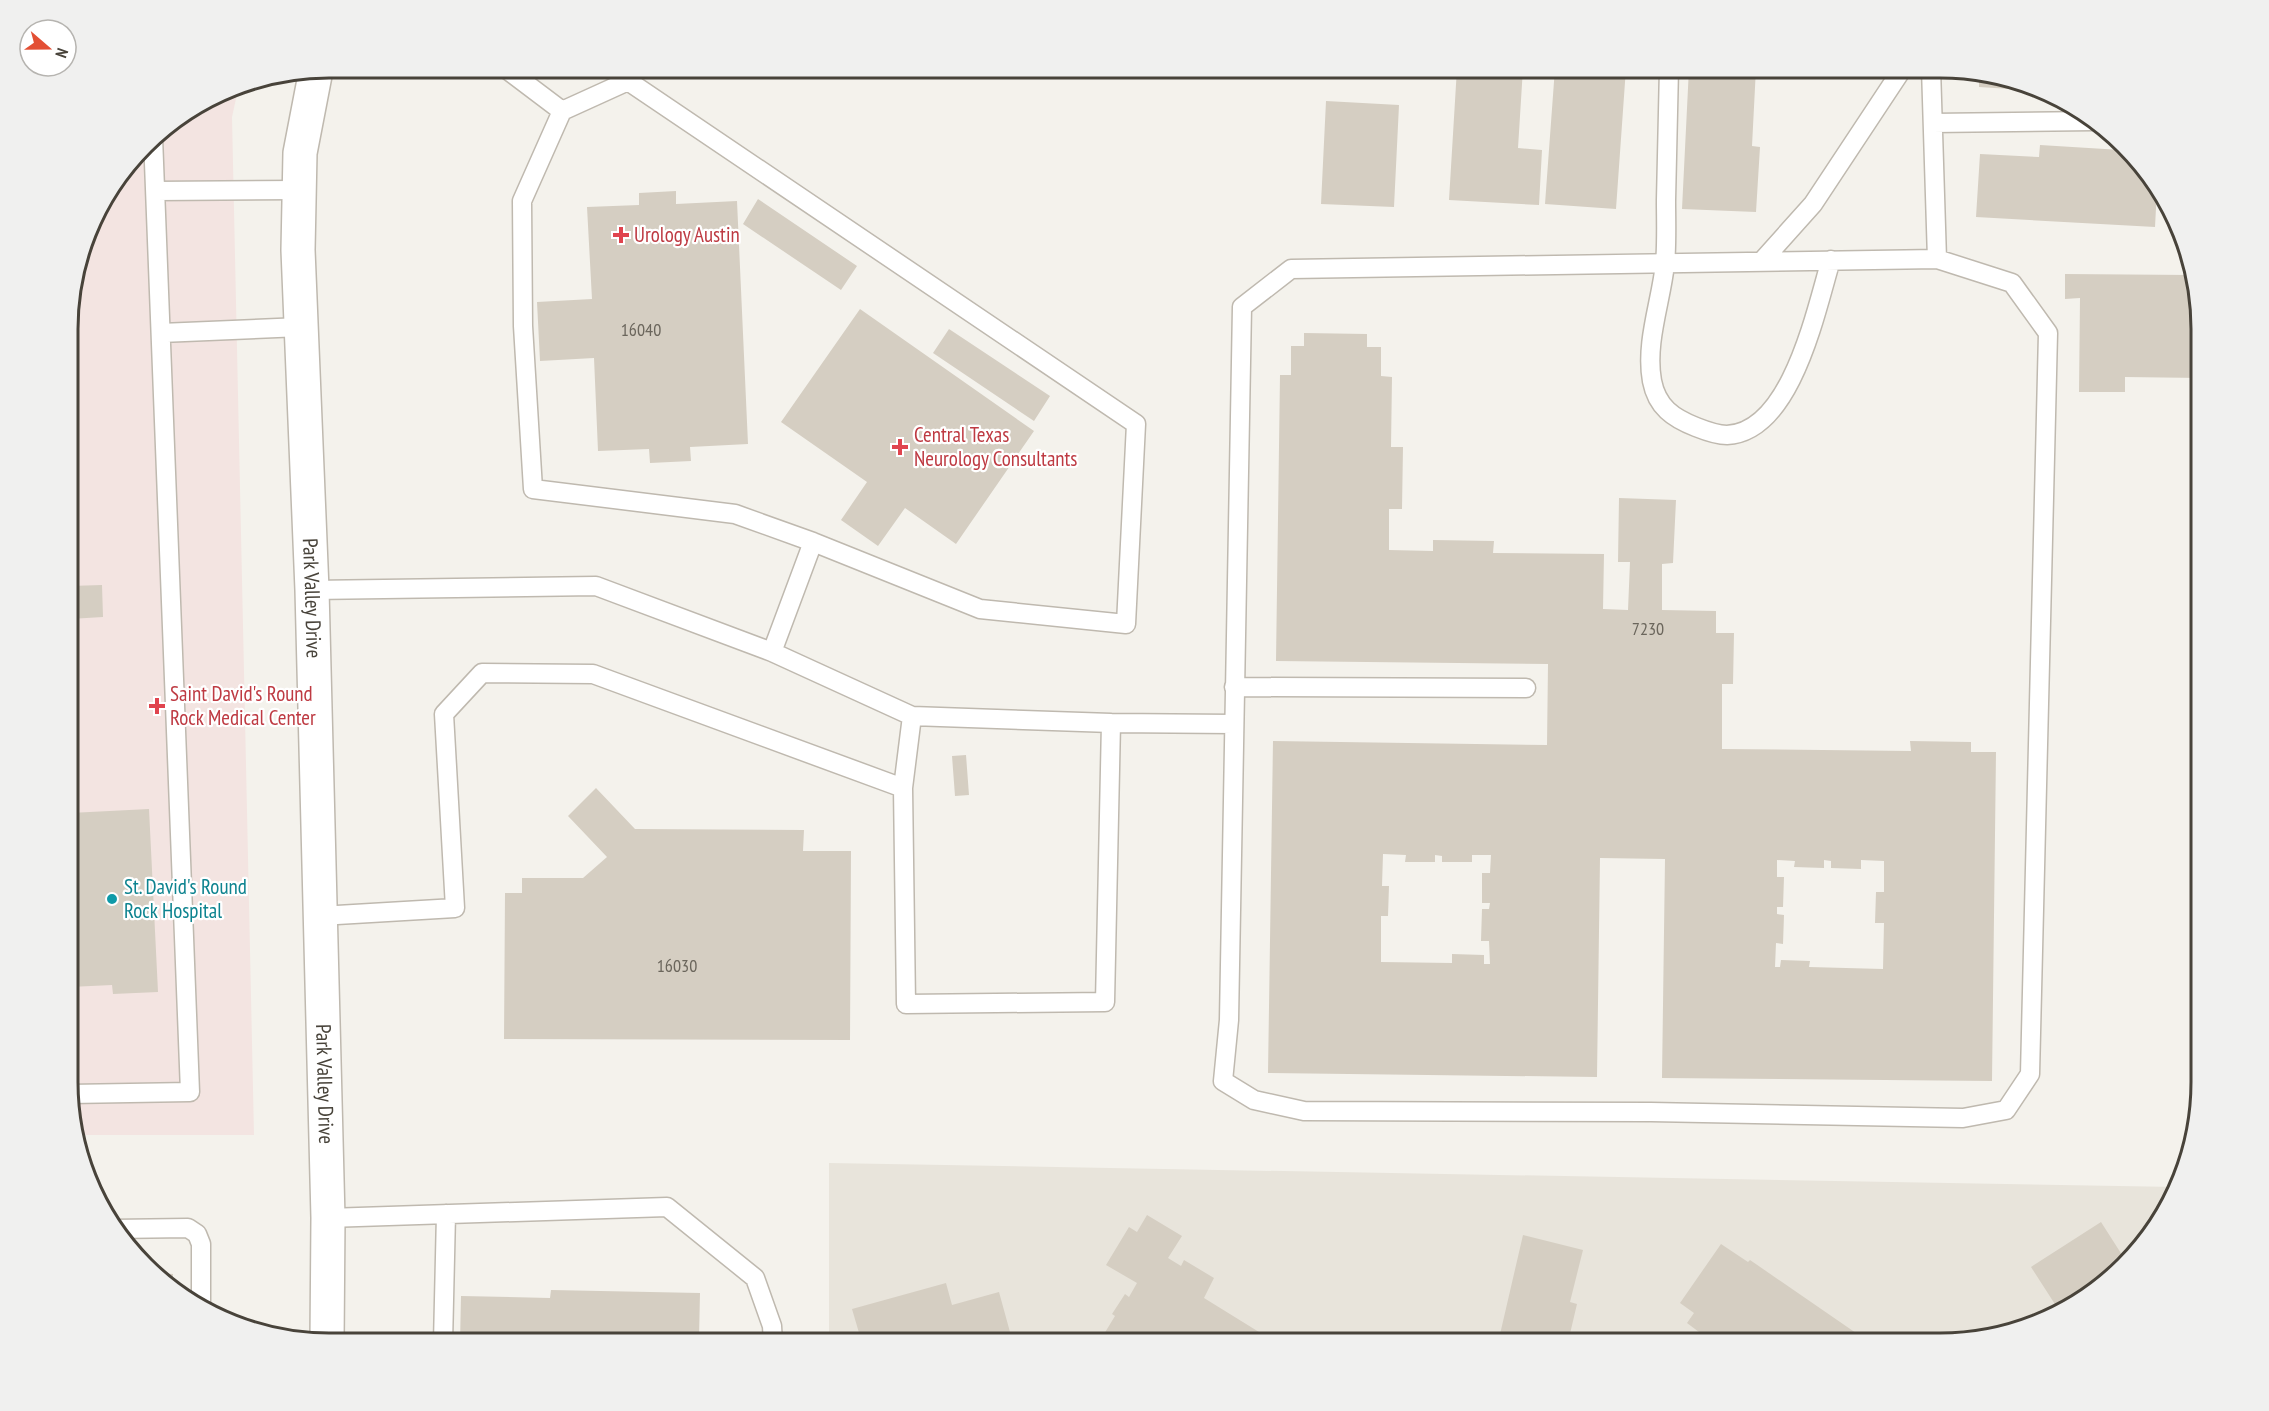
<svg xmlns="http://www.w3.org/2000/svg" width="2269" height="1411" viewBox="0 0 2269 1411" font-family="'PT Sans Narrow',sans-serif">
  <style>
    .residential { fill: #e8e4db }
    .medical { fill: #f3e4e1 }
    .building { fill: #d5cec2; fill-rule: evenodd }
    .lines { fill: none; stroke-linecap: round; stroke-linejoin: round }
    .service-casing { stroke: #bfb9af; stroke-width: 21 }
    .minor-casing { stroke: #bfb9af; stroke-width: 36 }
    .service { stroke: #fff; stroke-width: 18 }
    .minor { stroke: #fff; stroke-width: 33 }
    .health-dot { fill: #e0444e; stroke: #fff; stroke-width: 2 }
    .culture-dot { fill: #0f9aa8; stroke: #fff; stroke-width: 2 }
    .labels { text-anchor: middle; stroke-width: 4.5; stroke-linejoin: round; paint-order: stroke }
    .number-label { font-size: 18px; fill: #6b665c }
    .health-label { font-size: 21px; fill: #be3a42; stroke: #fff; text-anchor: start }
    .street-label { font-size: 21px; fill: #48433a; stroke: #fff }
    .culture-label { font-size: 21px; fill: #0d838f; stroke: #fff; text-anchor: start }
    .rim { fill: none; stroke: #48433a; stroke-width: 3 }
  </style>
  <rect width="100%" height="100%" fill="#f4f2ec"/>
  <path class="residential" d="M829,1163L2177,1187L2158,1227L2070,1309L1957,1343H829Z"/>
  <path class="medical" d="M239,85L232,117L254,1135H77L70,1116V295L95,213L156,133L229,87Z"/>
  <path class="building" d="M1457,68H1523L1518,148L1542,150L1539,205L1449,200Z
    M1555,68H1626L1616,209L1545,204Z
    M1689,68H1756L1752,146L1760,147L1756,212L1682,209Z
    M1979,74L2024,81L2044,91L1979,87Z
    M1326,101L1399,105L1394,207L1321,204Z
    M2040,145L2121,150L2157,189L2155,227L1976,217L1980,154L2039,157Z
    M676,191V204L737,201L748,444L690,447L691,461L650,463L649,449L598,451L594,358L540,361L537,302L592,299L587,207L639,205V193Z
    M758,199L857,266L841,290L743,224Z
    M2065,274L2190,275L2201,312V378L2125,377V392H2079L2080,298L2065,299Z
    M860,309L1034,431L956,544L905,508L878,546L841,520L867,482L781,422Z
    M949,329L1050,396L1034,421L933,353Z
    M1304,333L1367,334V347H1381V376L1392,377L1391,447H1403L1402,509H1389V550L1433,551V540L1494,541L1493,553L1604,554L1603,609L1628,610L1630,562H1618L1619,498L1676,500L1673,563L1662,564V610L1716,611V633H1734L1733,684H1722V749L1911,751L1910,741L1971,742V752H1996L1992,1081L1662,1078L1665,859L1600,858L1597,1077L1268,1073L1273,741L1547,745L1548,664L1276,661L1280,375H1291V346H1304ZM1383,854L1406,855L1405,862H1435V855L1442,856V862H1472V855H1491L1490,873H1482V903H1490L1489,909H1482L1481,941H1489L1490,964H1484V955L1452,954V963L1381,962V916H1388L1389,886H1382ZM1777,860L1795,861L1794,867L1824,868V860L1831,861V868L1861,869V860L1884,861V892H1876L1875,923H1884L1883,969L1809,967L1810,961L1781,960L1780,967H1775L1776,943L1783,944L1784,915L1777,914V907H1783L1784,877H1777Z
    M102,585L103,617L70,619V586Z
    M966,755L969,795L955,796L952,756Z
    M596,788L635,829L804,830L803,851H851L850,1040L504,1039L505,893H522V878H583L607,857L568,816Z
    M149,809L158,992L113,994L112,985L70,987V813Z
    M1147,1215L1182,1236L1168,1258L1181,1266L1184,1260L1214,1278L1204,1298L1259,1332L1258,1343H1107L1101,1339L1115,1316L1112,1314L1125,1294L1129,1297L1137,1283L1106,1265L1129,1227L1137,1232Z
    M2101,1222L2124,1258L2070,1309L2060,1312L2031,1267Z
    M1523,1235L1583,1250L1570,1302L1577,1304L1569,1338L1588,1343H1498Z
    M1721,1244L1748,1262L1750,1260L1856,1333L1849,1343H1710L1711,1341L1687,1323L1694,1313L1680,1303Z
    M158,1273L173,1274V1289Z
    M946,1283L952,1305L999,1292L1013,1343H862L852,1309Z
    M551,1290L700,1293L699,1339L735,1340L734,1343H460L461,1296L550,1298Z"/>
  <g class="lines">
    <defs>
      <path id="service" d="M505,68L562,111
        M1669,68C1668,112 1667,156 1666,200C1666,221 1667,243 1665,264C1661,302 1645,343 1652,381C1657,407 1673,418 1696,427C1706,431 1717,435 1727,435C1792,432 1816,309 1831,260
        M1931,68L1937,259L1291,269L1242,307L1229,1020L1223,1081L1254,1100L1304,1111L1651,1112L1963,1118L2006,1110L2030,1074L2048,333L2012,283L1937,259
        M628,81L1136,424L1126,624L980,609L813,542L735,514L533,489L523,326L522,201L562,111Z
        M1933,123L2094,121
        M155,191L299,190
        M1762,261L1813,204L1903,68
        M161,333L301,327
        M312,590L596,586L772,652L912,716L1111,723L1105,1002L906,1004L903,788L912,716
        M772,652L813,542
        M1234,687L1526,688
        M1111,723L1234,724
        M320,916L455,908L444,714L482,673L593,674L903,788
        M70,1094L190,1092L153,137
        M328,1218L667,1207L755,1278L772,1326L773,1343
        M113,1229L188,1228L197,1234L201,1244V1308
        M443,1343L446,1214"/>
      <g id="minor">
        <path id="s1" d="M316,70L300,153L298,250L312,590L328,1218L327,1343"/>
      </g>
    </defs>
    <use href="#service" class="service-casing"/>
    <use href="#minor" class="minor-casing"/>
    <use href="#service" class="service"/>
    <use href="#minor" class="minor"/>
  </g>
  <g class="health-dot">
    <path d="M618 226h6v6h6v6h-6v6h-6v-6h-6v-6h6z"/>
    <path d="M897 438h6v6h6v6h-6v6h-6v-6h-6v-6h6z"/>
    <path d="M154 697h6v6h6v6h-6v6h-6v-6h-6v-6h6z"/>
  </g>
  <circle class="culture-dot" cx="112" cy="899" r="6"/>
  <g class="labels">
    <g class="number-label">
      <text x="641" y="336">16040</text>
      <text x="1648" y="635">7230</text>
      <text x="677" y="972">16030</text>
    </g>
    <g class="health-label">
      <text x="634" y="242">Urology Austin</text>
      <text x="914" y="442">Central Texas<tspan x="914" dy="24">Neurology Consultants</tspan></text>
      <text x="170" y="701">Saint David's Round<tspan x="170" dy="24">Rock Medical Center</tspan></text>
    </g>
    <g class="street-label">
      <text dy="7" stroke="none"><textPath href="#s1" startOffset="530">Park Valley Drive</textPath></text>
      <text dy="7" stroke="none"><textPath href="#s1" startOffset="1016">Park Valley Drive</textPath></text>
    </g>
    <g class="culture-label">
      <text x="124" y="894">St. David's Round<tspan x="124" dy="24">Rock Hospital</tspan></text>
    </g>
  </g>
  <path d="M0 0H2269V1411H0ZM329 78H1940A251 251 0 0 1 2191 329V1082A251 251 0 0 1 1940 1333H329A251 251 0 0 1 78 1082V329A251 251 0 0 1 329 78Z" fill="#f0f0ef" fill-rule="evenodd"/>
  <path class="rim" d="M329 78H1940A251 251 0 0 1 2191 329V1082A251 251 0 0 1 1940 1333H329A251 251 0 0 1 78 1082V329A251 251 0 0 1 329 78Z"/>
  <g transform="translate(48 48) rotate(110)"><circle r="28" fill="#ffffff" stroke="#b6b4b0" stroke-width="1.5"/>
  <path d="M0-4.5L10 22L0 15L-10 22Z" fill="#e34f34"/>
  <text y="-9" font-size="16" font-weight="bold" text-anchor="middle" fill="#48433a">N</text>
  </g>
</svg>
